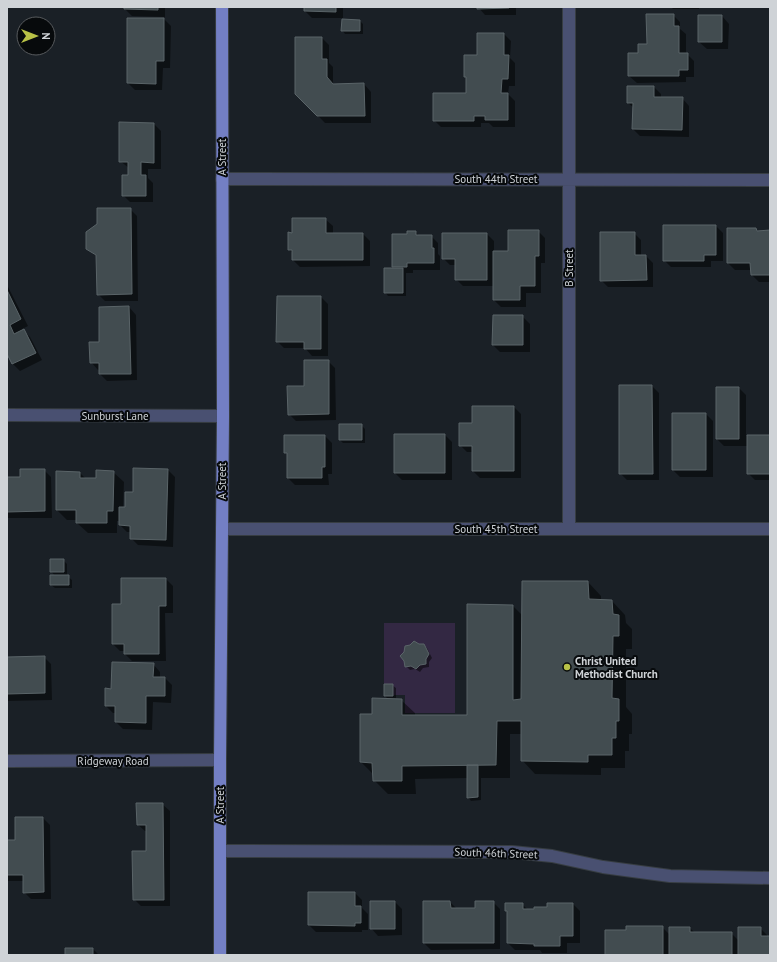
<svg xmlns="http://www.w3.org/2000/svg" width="777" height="962" viewBox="0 0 777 962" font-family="'PT Sans',sans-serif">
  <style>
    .green { fill: #332843 }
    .shadow { fill: #0007 }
    .building { fill: #424c50; stroke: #5a6468 }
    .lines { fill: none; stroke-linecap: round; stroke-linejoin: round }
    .minor-casing { stroke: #373d42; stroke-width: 14 }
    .major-casing { stroke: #373d42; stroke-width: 14 }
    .minor { stroke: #495071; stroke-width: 12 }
    .major { stroke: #737fc4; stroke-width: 12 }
    .poi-dot { fill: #b8c147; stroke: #070a0c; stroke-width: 1.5 }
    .labels { text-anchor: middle; stroke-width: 4; stroke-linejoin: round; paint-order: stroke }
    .street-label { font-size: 11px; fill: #cfd3d7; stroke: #070a0c }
    .poi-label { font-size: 11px; font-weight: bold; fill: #cfd3d7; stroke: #070a0c; text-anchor: start }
  </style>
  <rect width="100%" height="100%" fill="#1a2026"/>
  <path class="green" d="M384,623H455V713H405V695H384Z"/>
  <path class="shadow" d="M125,7H165V17L132,16L125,9Z
    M305,7H343V20L360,21L363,24V34H345L342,30L343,18H312L305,11Z
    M478,7H516V15H485Z
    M671,7H699V9H673Z
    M673,15L680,22V29L686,34V54H687L694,61V77H686V82L637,83L629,76L639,54Z
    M722,16L729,24L728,49H707L699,42Z
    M128,19H164L171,26L170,68H163L162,90H135L128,83Z
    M504,34L511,41L510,58L515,63V86H509L508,94L515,101V127H493L489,123H481V127H441L434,120L467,94V78L465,76L478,56Z
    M322,38L329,45V63L333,67V85L364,84L371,92V123H325L296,93Z
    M654,87L661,94V98H682L689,106V137L640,136L633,129L634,108L628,103Z
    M120,123L154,124L161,131V169H148V178L153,183V202H130L123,195L129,176V168L120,161Z
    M130,209L137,216L138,301H105L98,294L97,257L94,255L100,259L87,248L98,224Z
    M325,219L333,226V234H363L370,241V266L300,267L293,260V254L289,249L293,234Z
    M716,226L723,233V261H711V267H671L664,260Z
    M756,229L759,232L770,231V282H759L752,275L751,270H735L728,263Z
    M538,231L545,238V263H541V293H526V307H501L494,300V286H463L456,279V265H450L443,258L487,234L494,241V252H509Z
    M416,232L419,236H431L438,243V254L440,256V270H413V273H406V296H388L385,292L396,269L393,267L408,235Z
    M634,233L641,240V256H646L653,263V287H608L601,280Z
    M7,285L28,326L22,329L30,337L42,360L20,371L13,364L7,352Z
    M321,297L328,304V356H312L305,348H284L277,341Z
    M129,307L136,315L137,380L107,381L100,374V369L98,370L91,362L100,343Z
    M494,316H522L530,324V352H500L493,345Z
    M328,361L335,368L336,420L296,421L289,414L305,387Z
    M652,386L659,393V480H627L620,473Z
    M717,388H739L746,395V436H770V480H755L748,473V446H724L717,439Z
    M473,407H514L521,414V478H480L473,471V452H467L460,445L473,424Z
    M706,414L713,421V477H680L673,470Z
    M340,425H361L365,429V443H343L340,440Z
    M445,435L452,442V480H402L395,473Z
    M285,436H325L332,443V474H328L329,485H295L288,478V455L285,452Z
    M44,470L51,477L52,518H7V478H21Z
    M168,470L175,477L173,547L138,545L131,538V532H127L120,525V521H117V533H88L77,523V520H67L57,510L80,473L86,479H97L113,472L124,482L123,508H126Z
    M63,560L67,564V576L72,580V588H55L51,585L55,576L51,571Z
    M166,579L173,586V613H165L166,661H132L125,654V651H120L113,644L122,605Z
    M588,582L601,596V601H612L625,615L626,623L632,629V649H626V707L632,714V734H629V751H625V768H601V775L535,774L522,760V734H510V778H481V800L471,801L468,797V778L415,779L416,794H388L374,780V775L361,762L373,715L389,700L385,696L392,685L396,688V700H401L415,713V716H468L513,606L523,616Z
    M419,645H423L427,648L432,658L429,662V667L423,668L420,672L415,669L410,670L406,666Z
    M44,657L51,664L52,700L7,701V658Z
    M153,664L160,672V678H165L172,685L171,703L153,702L152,730L123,729L116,722V713H113L106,706L112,690Z
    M162,804L170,811V906H141L134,899L147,852V831H145L137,824Z
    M43,818L50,825L51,899H31L24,892V881H7V841H16Z
    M355,893L362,900V908L368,914V930H362V932H316L309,925Z
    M395,902L402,909V935L378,936L371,928Z
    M450,902L457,909H476L493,902L500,909V949L431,950L424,943Z
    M522,904L528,910L573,904L580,911V943H567V953H542L540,950H515L508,943V913L506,911Z
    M662,927L670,935V928H690L695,933H731L739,941L760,928L767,935V937H770V955H606L627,931Z
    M93,949L99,955H66Z"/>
  <path class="building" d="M124,7H158V10L124,9Z
    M304,7H336V12L304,11Z
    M477,7H509V8L477,9Z
    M646,14H674V26H679V53H688V70H679V76H628V53H638V44H647Z
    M698,15H722V42H698Z
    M127,18H164V61H156V84L127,83Z
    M342,19L360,20V31H341Z
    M477,33H504V55H509L508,79H502L501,93H508V120H485V116H474V121H433V93H466V77H464V55H477Z
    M295,37H322V59H327V77L333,84L364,83L365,116H317L295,94Z
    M627,86H654V97H683L682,130L632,129L633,103H627Z
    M119,122L154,123V163L141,162V175H146V196H122V175H128V162H119Z
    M97,208H131L132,294L97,295L96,255L86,249V232L97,224Z
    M292,218H326V233H363V260H292V250H288V232L292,233Z
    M663,225H716V255H704V261H663Z
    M727,228H756L757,231L770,230V275H751L750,263H727Z
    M508,230H539V256H535V286H520V300H493V251H508Z
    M407,231H416V235H432V248H434V263H407V267H392V234H407Z
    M600,232H635V255H646L647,280L600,281Z
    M442,233H487V280H455V259H442Z
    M384,268H403V293H384Z
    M7,290L21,319L10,325L14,334L24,329L36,353L12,364L7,354Z
    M277,296H321V349H304V342H276Z
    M129,306L131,374H99V363H90L89,342H99V307Z
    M493,315H523V345H492Z
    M304,360H329V414L288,415L287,386H304Z
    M619,385H652L653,474H619Z
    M716,387H739V439H716Z
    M472,406H514V471H472V446H459V423H472Z
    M672,413H706V470H672Z
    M339,424H362V440H339Z
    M394,434H445V473H394Z
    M284,435H325V467H322V478H287V453H284Z
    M747,435H770V474H747Z
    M133,468L168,469L166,540L130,539V526L119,525V507H125V492H133Z
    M20,469H45V511L7,512V477H20Z
    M96,470L114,471L113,511H107V523H76V510H56V471L80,472V478H96Z
    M50,559H64V572H50Z
    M50,575H69V585H50Z
    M121,578H166V606H159V654H124V644H112V604H121Z
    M522,581H588L589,599L612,600L613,614L619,615V636H613L612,698L619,699V721H616V738H612V755H588V762L521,761V721H497L496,765L402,766V781H373L372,763L360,762V714H372V698L402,699V715H467V604L513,605V700L521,699Z
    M414,641L419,644H424L429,654L426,659V664L420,665L416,669L411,666L405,667L404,661L400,656L404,652L405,646L410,645Z
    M45,656V693L7,694V657Z
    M112,662L154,663L153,677H165V696H146V723L115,722V706H105V688L111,689Z
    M384,684H393V696H384Z
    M467,765H478V797L467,798Z
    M136,803H163L164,900H133L132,851H146V825H137Z
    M15,817H43L44,892L23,893V875H7V840H15Z
    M308,892H355V906H361V923H355V926L308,925Z
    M370,901H395V929H370Z
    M423,901H450L451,908H475V901H494V943H423Z
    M505,903H523V909H534V907H547V903H573V936H560V946H534V944L507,943V911H505Z
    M626,926H663V955H605V930H626Z
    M669,927H690V932H732V955H669Z
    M738,927H761V936H770V955H738Z
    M65,948H93V955H65Z"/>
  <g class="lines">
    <defs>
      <path id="minor" d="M569,7V529
        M222,179L770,180
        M7,415L223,416
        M222,529H770
        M7,761L220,760
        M220,851L512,852L552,856L603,867L670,876L770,878"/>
      <path id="major" d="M220,955V760L223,416L222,7"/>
    </defs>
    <use href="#minor" class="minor-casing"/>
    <use href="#major" class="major-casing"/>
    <use href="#minor" class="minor"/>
    <use href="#major" class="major"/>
  </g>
  <circle class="poi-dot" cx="567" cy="667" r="4"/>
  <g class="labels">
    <g class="street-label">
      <text transform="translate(222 157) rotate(-90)" y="4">A Street</text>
      <text x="496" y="183">South 44th Street</text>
      <text transform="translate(569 268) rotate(-90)" y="4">B Street</text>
      <text x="115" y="420">Sunburst Lane</text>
      <text transform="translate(222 481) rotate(-90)" y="4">A Street</text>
      <text x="496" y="533">South 45th Street</text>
      <text x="113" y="765">Ridgeway Road</text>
      <text transform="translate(220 805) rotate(-90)" y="4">A Street</text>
      <text transform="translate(496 853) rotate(2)" y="4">South 46th Street</text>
    </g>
    <g class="poi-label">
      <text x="575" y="665">Christ United<tspan x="575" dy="13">Methodist Church</tspan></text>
    </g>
  </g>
  <rect width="777" height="962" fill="none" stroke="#cfd3d7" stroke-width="16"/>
  <g transform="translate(36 36) rotate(90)"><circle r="19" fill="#070a0c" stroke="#575a5d"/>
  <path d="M0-3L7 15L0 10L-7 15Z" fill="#b8c147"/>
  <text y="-6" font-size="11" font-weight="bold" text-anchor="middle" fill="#cfd3d7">N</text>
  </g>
</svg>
